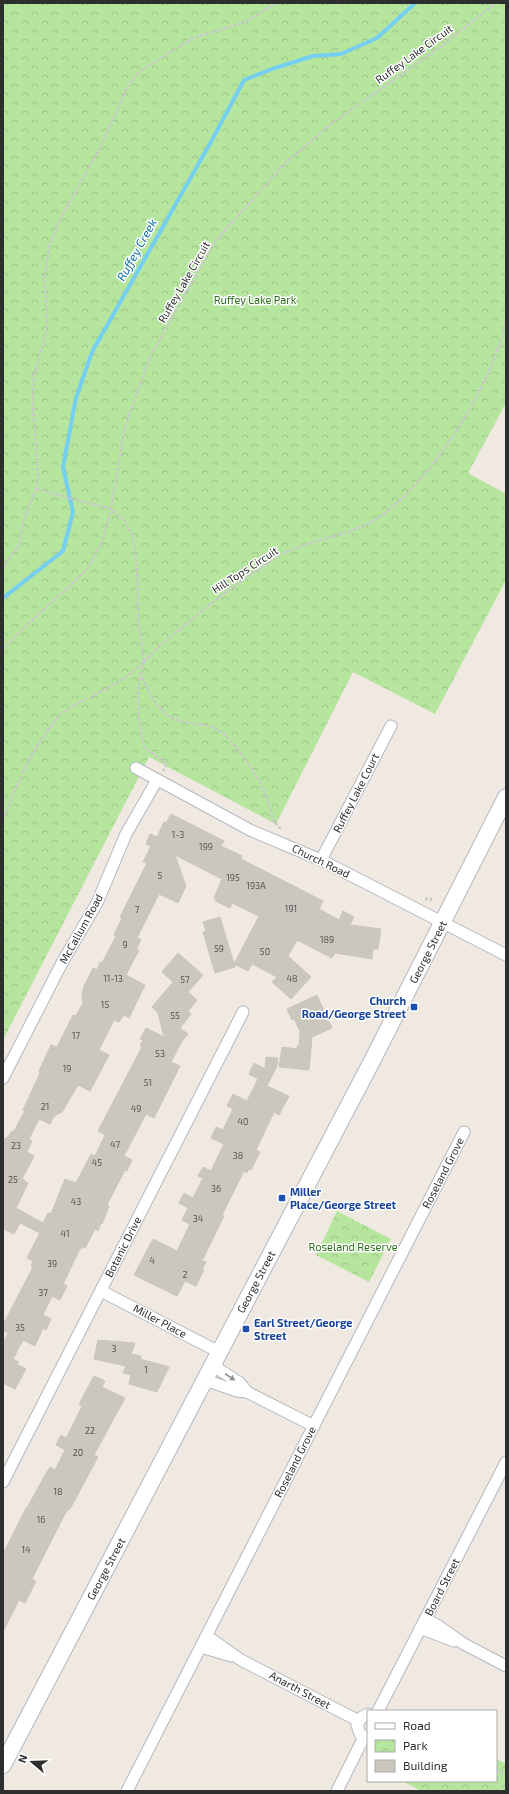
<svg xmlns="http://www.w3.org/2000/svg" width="509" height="1794" viewBox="0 0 509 1794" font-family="'Exo 2',sans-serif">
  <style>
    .park { fill: url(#park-crowns) }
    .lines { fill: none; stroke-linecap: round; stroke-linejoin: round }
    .stream { stroke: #75cff0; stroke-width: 4 }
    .building { fill: #cbc7bf; stroke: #cbc5ba }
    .minor-casing { stroke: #b4b7c1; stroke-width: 13 }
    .secondary-casing { stroke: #b4b7c1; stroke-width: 18 }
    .path { stroke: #c9c9c9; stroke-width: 2.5; stroke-dasharray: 3 2; stroke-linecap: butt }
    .minor { stroke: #fff; stroke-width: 11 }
    .secondary { stroke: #fff; stroke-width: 16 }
    .oneway { fill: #969696 }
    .transit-dot { fill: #1a4fb4; stroke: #fff; stroke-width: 1.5 }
    .labels { text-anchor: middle; stroke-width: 3; stroke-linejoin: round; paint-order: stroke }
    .number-label { font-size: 9px; fill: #555452 }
    .street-label { font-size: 11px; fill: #2e2e2e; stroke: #fff }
    .park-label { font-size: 11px; fill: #2c6e1b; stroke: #fff }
    .transit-label { font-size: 11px; font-weight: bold; fill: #164399; stroke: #fff; text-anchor: start }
    .water-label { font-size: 12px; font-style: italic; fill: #0d6fa3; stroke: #fff }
  </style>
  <defs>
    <pattern id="park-crowns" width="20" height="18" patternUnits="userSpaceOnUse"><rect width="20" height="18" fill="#b6e59e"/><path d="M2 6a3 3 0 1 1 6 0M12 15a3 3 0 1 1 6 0" fill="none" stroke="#9dc588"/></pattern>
  </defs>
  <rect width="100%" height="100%" fill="#efe9e1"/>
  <path class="park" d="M3,3H506V403L468,473L506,494V580L435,714L353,672L276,824L149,757L3,1040Z
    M337,1211L391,1239L369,1282L316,1255Z
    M496,1759L506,1764V1791H421L402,1781H496Z"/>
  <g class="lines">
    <path class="stream" d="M3,598L63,551L73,512L63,467L76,398L92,352L212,140L244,80L272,69L313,56L341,54L377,38L415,3"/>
  </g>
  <path class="building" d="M171,814L224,841L221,846L242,856L241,859L323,901L319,909L339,920L343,911L354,917L350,925L381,929L378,949H373L372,959L335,953L332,958L297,940L288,956L311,977L291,999L272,982L277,977L252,964L248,971L234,964L259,916L232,903L230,908L215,901L216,899L214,898L222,879L175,855L186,886L178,903L159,894L137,938L141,940L136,949L139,950L126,975L145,985L129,1018L124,1015L119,1022L114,1020L99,1050L109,1055L90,1091L78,1085L62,1112L54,1116L50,1124L39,1119L29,1139L32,1141L27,1152L34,1156L22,1179L28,1183L16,1208L43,1223L48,1213L51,1214L65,1179L76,1183L91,1154L95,1156L105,1135L98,1131L142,1047L140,1046L143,1040L140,1039L146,1028L164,1037L158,1013L152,1007L173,982L162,972L178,953L203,975L188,992L197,1000L188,1011L191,1014L180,1028L188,1034L182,1041L171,1062L180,1066L154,1118L146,1114L124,1156L132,1160L127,1171L125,1170L107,1205L109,1206L102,1224L101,1223L98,1231L95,1229L85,1248L83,1247L80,1249L63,1284L67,1286L60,1300L52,1296L43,1315L51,1319L46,1330L43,1328L35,1346L23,1340L13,1359L19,1362L17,1364L26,1369L15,1389L3,1383V1343L8,1333L3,1330V1325L33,1267L31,1266L33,1261L27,1258L40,1233L20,1223L14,1234L3,1229V1141L7,1137H8L11,1132L14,1131L25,1111L23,1110L40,1073L39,1071L51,1045L57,1047L73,1015L76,1016L83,1003L82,994L84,986L93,968L97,970L100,962L102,963L116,936L114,935L122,918L120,917L147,863L143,862L151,846L146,844L150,834L157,837L164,822L166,823Z
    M220,917L235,967L215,973L203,932L206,931L203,922Z
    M317,995L332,1028L312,1037L309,1070L279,1067L282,1047L297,1049V1046H299L300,1031L294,1019L292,1020L287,1009Z
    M266,1057L278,1058L277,1066L267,1086L289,1096L279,1115L274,1112L256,1150L260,1152L251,1170L249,1169L247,1173L244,1171L222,1215L224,1216L202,1261L206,1262L202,1269L204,1270L196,1286L185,1281L177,1296L134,1275L153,1239L177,1251L190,1224L182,1220L188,1208L179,1203L184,1193L193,1198L203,1178L198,1176L203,1167L211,1171L224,1144L211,1138L216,1127L223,1130L233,1109L227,1106L233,1094L247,1101L258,1079L249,1074L254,1063L265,1069Z
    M98,1340L135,1343L131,1354L141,1356L140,1359L169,1367L157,1392L129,1384L131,1375L123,1373L126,1366L94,1359Z
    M94,1376L105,1381L102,1387L125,1398L94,1455L98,1457L70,1509L67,1510L32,1579L36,1581L25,1603L19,1600L3,1632V1554L26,1508H27L44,1477L50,1467L55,1470L65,1450L56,1445L61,1435L66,1438L73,1425L82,1406L79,1404Z"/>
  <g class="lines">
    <defs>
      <path id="minor" d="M136,768L250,830L321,860L506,955
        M321,860L391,726
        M3,1078L63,961L97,903L126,834L157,780
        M101,1291L219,1352
        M212,1365L240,1383L247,1392
        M205,1380L237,1391L247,1392L314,1426
        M3,1482L243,1012
        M425,1619L437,1625L464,1644L506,1666
        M420,1628L454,1641
        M207,1636L241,1660L359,1721
        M201,1647L231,1656
        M378,1711L506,1462
        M368,1714L362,1717L357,1725L360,1734L368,1738
        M127,1791L464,1132
        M337,1791L364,1737"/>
      <path id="secondary" d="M3,1765L372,1061L506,797"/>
    </defs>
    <use href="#minor" class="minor-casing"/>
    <use href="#secondary" class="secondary-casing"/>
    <path class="path" d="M331,3H346
      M36,489L111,509L125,521L133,537L138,576V619L144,660L138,689L139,722L144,747L167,764L163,771
      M3,568L18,547L25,516L36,489L38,475L33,404L34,376L46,333L47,311L44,278L50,244L60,219L100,148L128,86L139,72L193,38L245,22L277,3
      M3,649L30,622L69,587L89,567L102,542L111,509L125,427L141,382L150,357L215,242L285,163L330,125L436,50L496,3
      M140,673C147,687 153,703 166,714C183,728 210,718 227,737C243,754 258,776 267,798C271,811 271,821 282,830
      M3,820C17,783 34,743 61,714C81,700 105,691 126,677C138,669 149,656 160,646C191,620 221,594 255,572C265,566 275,557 286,552C315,539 348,536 376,519C430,485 493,384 506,321
      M425,899H431L430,903
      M496,1770L506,1775"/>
    <use href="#minor" class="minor"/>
    <use href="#secondary" class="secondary"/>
  </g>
  <defs><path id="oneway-solid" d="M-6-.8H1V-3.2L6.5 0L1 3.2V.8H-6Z"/></defs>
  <use class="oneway" href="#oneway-solid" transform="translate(230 1377) rotate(33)"/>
  <g class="transit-dot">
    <rect x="410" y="1003" width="8" height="8" rx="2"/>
    <rect x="278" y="1194" width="8" height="8" rx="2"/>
    <rect x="242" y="1325" width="8" height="8" rx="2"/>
  </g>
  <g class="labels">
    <g class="number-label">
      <text x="178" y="838">1-3</text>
      <text x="206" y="850">199</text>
      <text x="160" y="879">5</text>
      <text x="233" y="881">195</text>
      <text x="256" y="889">193A</text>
      <text x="291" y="912">191</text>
      <text x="137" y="913">7</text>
      <text x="327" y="943">189</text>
      <text x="125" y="948">9</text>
      <text x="219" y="952">59</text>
      <text x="265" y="955">50</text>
      <text x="113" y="982">11-13</text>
      <text x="292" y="982">48</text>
      <text x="185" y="983">57</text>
      <text x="105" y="1008">15</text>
      <text x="175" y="1019">55</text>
      <text x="76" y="1039">17</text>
      <text x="160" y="1057">53</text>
      <text x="67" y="1072">19</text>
      <text x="148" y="1086">51</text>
      <text x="45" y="1110">21</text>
      <text x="136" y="1112">49</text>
      <text x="243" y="1125">40</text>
      <text x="115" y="1148">47</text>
      <text x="16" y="1149">23</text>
      <text x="238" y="1159">38</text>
      <text x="97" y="1166">45</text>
      <text x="13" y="1183">25</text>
      <text x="216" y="1192">36</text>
      <text x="76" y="1205">43</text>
      <text x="198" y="1222">34</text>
      <text x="65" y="1237">41</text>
      <text x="152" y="1264">4</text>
      <text x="52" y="1267">39</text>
      <text x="185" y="1278">2</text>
      <text x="43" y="1296">37</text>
      <text x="20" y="1331">35</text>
      <text x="114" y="1352">3</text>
      <text x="146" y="1373">1</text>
      <text x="90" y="1434">22</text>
      <text x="78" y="1456">20</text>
      <text x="58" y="1495">18</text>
      <text x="41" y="1523">16</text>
      <text x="26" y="1553">14</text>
    </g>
    <g class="street-label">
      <text transform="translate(414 54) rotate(-36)" y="4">Ruffey Lake Circuit</text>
      <text transform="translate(184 282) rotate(-60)" y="4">Ruffey Lake Circuit</text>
      <text transform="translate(245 570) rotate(-33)" y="4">Hill Tops Circuit</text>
      <text transform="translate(356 793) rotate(-63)" y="4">Ruffey Lake Court</text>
      <text transform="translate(321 861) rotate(26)" y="4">Church Road</text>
      <text transform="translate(81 929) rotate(-61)" y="4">McCallum Road</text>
      <text transform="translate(428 952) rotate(-63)" y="4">George Street</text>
      <text transform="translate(443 1173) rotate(-63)" y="4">Roseland Grove</text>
      <text transform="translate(123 1247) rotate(-63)" y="4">Botanic Drive</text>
      <text transform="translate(256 1282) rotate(-62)" y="4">George Street</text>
      <text transform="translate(160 1321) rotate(28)" y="4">Miller Place</text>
      <text transform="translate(295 1462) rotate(-63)" y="4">Roseland Grove</text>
      <text transform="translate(106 1569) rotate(-62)" y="4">George Street</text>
      <text transform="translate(442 1587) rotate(-63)" y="4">Board Street</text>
      <text transform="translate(300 1690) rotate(28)" y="4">Anarth Street</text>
    </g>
    <g class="park-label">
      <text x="255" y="304">Ruffey Lake Park</text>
      <text x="353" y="1251">Roseland Reserve</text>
    </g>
    <g class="transit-label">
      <text x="406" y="1005" text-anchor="end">Church<tspan x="406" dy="13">Road/George Street</tspan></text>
      <text x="290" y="1196">Miller<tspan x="290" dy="13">Place/George Street</tspan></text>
      <text x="254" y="1327">Earl Street/George<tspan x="254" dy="13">Street</tspan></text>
    </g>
    <g class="water-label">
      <text transform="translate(137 250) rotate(-61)" y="4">Ruffey Creek</text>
    </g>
  </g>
  <rect width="509" height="1794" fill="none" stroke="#2e2e2e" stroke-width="8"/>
  <rect x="367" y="1710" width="130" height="72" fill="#ffffff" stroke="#ababab"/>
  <rect x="375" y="1723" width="20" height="6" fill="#ffffff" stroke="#ababab"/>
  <text x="403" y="1730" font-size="12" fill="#2e2e2e">Road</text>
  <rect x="375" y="1740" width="20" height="12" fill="url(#park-crowns)" stroke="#ababab"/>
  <text x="403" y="1750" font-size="12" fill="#2e2e2e">Park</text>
  <rect x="375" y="1760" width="20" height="12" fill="#cbc7bf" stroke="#ababab"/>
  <text x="403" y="1770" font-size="12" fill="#2e2e2e">Building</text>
  <g transform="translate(32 1762) rotate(289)" stroke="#ffffff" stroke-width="3" paint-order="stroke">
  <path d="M0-3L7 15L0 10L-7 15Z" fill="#2e2e2e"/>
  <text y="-6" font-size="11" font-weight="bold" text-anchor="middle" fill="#2e2e2e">N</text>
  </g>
</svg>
